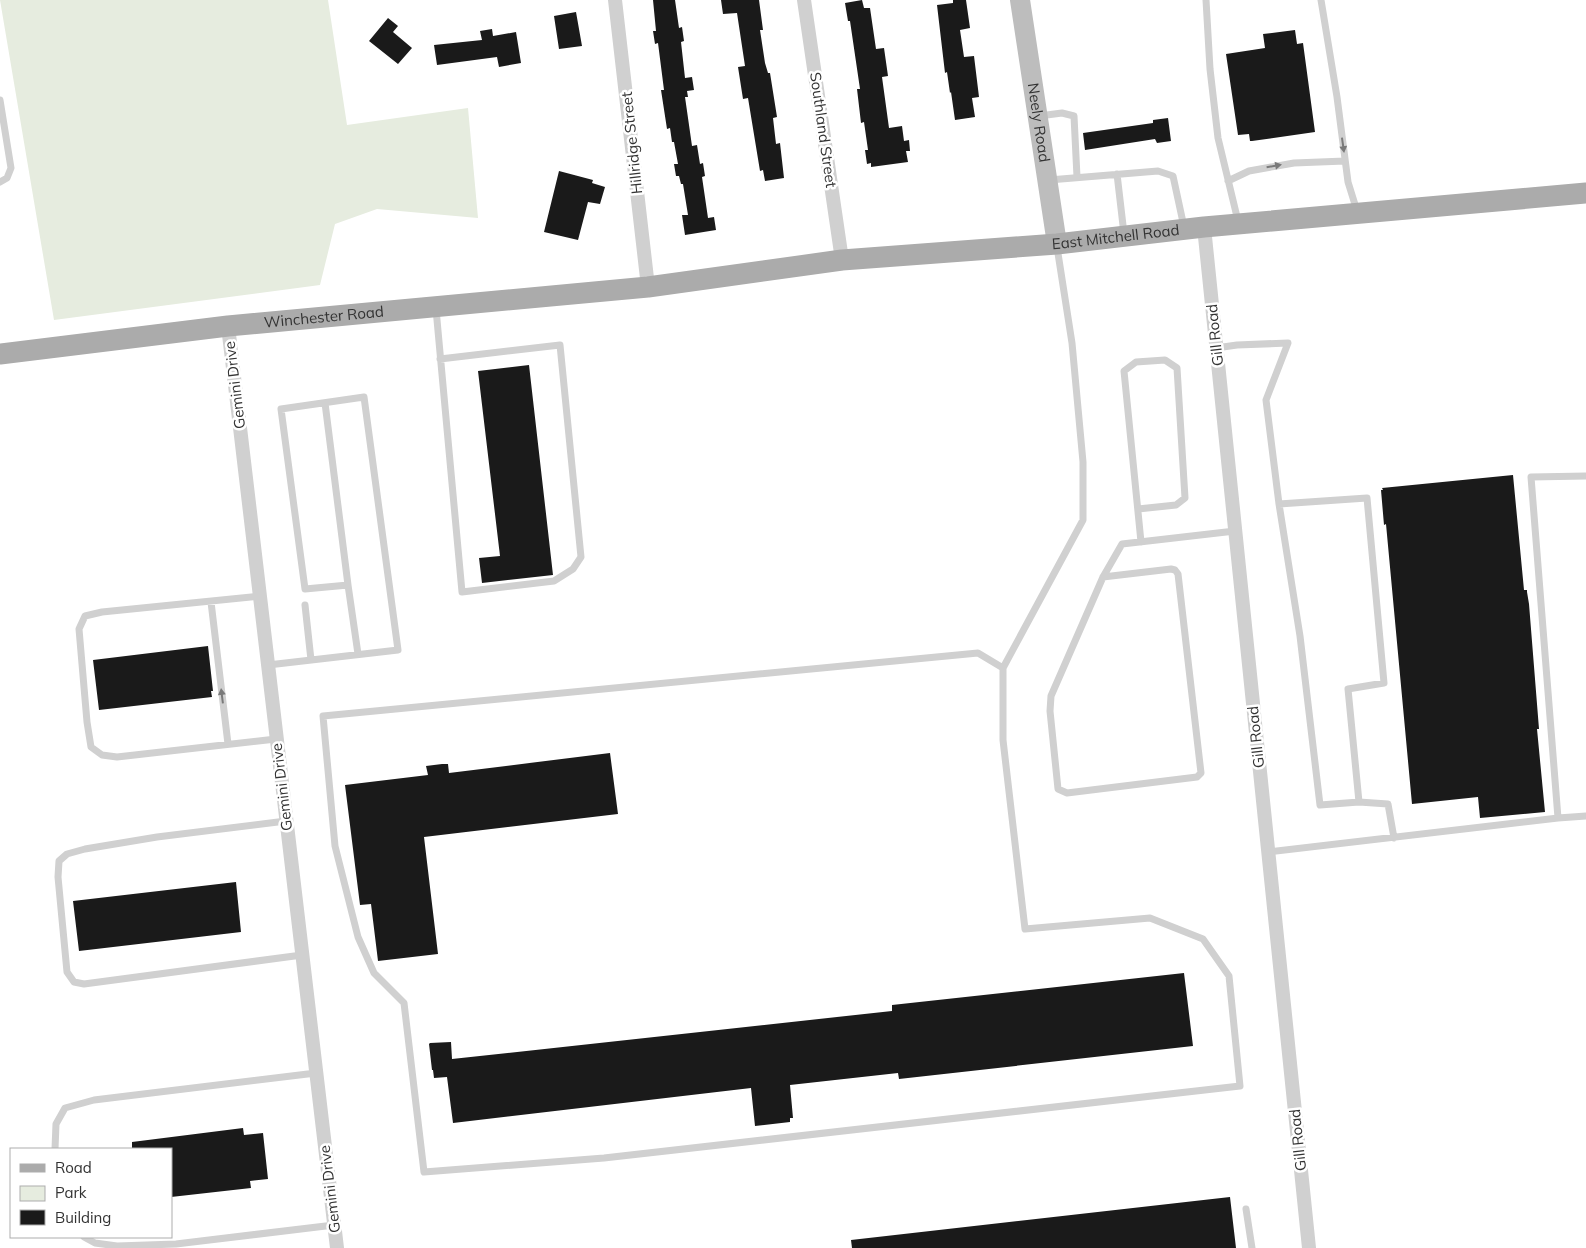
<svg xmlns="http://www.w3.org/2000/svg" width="1586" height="1248" viewBox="0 0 1586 1248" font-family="Mulish,sans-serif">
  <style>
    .green { fill: #e6ecdf }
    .building { fill: #1a1a1a }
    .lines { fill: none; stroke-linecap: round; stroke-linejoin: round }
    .lane { stroke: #d0d0d0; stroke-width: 7 }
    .street { stroke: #d0d0d0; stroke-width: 14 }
    .secondary { stroke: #bdbdbd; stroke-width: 20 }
    .primary { stroke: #ababab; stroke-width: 21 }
    .oneway { fill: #7a7a7a }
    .labels { text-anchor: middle; stroke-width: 5; stroke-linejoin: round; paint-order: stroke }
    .street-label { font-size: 15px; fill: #333; stroke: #fff }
  </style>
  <rect width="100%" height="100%" fill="#fff"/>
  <path class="green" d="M0,0H328L347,125L468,108L478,218L377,209L335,224L320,285L54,320Z"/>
  <path class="building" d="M653,0H675L679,28L682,27L684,41L681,42L685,78L692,77L694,90L687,91L688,97H685L692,146L697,145L700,164L703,163L705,176L702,177L708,218L714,217L716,230L685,235L682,215H688L683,184H681L679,176H676L674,164H678L674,142H672L670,128L667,129L661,90H664L658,43L655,44L653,31H656Z
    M721,0H759L763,30H760L765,63L768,73H770L777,117L773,118L776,144L780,143L784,178L765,181L763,170L760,171L748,98L743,99L738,67L745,66L737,13L723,14Z
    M862,0L864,8H870L876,49L884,48L888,76L882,77L889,128L902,126L904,141L909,140L910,151H906L908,162L871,167V163L867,164L865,150H868L864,122L861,123L857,89H860L850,21H848L845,3Z
    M953,0H966L970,28L960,30L964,57L974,56L979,97L972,98L975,117L955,120L951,92L950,93L947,72L945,73L937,5L953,3Z
    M576,12L582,46L559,49L554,16Z
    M388,18L398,26L393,32L412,48L398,64L369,41Z
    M492,29L493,36L516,32L521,63L499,67L497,57L437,65L434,45L482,40L480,31Z
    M1295,30L1297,44L1303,43L1315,132L1252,141H1250L1249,134L1238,135L1226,54L1265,48L1263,34Z
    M1168,118L1171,141L1157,143L1155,139L1085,150L1083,133L1153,123V120Z
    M559,171L593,180L592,183L605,187L600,204L588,202L578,240L544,232Z
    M529,365L553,575L482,583L479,558L500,556L478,371Z
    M1513,475L1524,590H1527V592L1529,604L1539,729H1537L1545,812L1480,818L1478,797L1412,804L1386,524L1384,525L1381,490H1383L1382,488Z
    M208,646L213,691H211L212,697L99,710L93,660Z
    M610,753L618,814L424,837L438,954L378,961L371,904L360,905L345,785L428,775L426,766L442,764H448L449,773Z
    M236,882L241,932L79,951L73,901Z
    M1184,973L1193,1046L899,1079L898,1073L790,1085L793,1118H790V1122L755,1126L751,1088L453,1123L447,1077L434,1078L433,1070H432L429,1044L430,1043L451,1042L452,1059L892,1011V1005Z
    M243,1128L244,1135L263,1133L268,1179L250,1181L251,1188L171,1197V1149H132V1142Z
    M1230,1197L1236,1248H852L851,1240Z"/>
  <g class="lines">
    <path class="lane" d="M1206,0L1210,69L1218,138L1238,221
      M1321,0L1337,97L1348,182L1357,211
      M0,100L11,168L7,178L0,182
      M1039,116L1062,113L1074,116L1077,177
      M1117,174L1124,234
      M1049,180L1158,171L1173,176L1184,227
      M1228,181L1249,171L1294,163L1345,161
      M436,309L462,592L554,581L573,569L581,557L560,345L440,359
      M1216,348L1237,345L1288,343L1266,400L1279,504L1367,498L1384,683L1348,689L1359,802L1388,804L1394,838
      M325,403L348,585
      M1586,476L1531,477L1558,818L1586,816
      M1279,504L1300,636L1320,805L1359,802
      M1138,509L1176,505L1185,498L1177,368L1165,360L1136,362L1124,371L1141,542
      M1103,577L1171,569L1175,570L1178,574L1201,773L1197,777L1067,793L1058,789L1050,711L1051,696L1103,577L1122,544L1235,531
      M260,596L102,612L85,616L79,629L87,722L91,747L102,755L117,757L276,739
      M211,602L228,744
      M305,605L311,660
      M268,665L398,650L364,397L281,409L305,589L348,585L358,654
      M1003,668L978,653L323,716L335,846L358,937L374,973L404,1003L424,1172L604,1158L1240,1086L1229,976L1203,939L1150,918L1025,929L1003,740V668L1083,520V462L1072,343L1057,247
      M286,821L157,837L85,849L67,854L59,861L58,877L67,972L74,982L84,984L302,955
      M1268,852L1558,818
      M55,1149L56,1124L65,1108L94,1100L316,1073
      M1246,1209L1252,1248
      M84,1237L95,1243L117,1246L176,1244L334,1225"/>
    <path class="street" d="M615,0L648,287
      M804,0L842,260
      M1204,227L1309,1248
      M228,326L337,1248"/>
    <path class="secondary" id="s1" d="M1020,0L1057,244"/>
    <path class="primary" id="s2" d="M0,354L228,326L648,287L842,260L1057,244L1204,227L1586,193"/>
  </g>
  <defs><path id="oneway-solid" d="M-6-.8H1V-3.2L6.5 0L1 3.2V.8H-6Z" transform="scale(1.25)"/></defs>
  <g class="oneway">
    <use href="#oneway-solid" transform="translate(1343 145) rotate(82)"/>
    <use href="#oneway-solid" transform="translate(1274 166) rotate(-10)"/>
    <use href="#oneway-solid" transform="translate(222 696) rotate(-97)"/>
  </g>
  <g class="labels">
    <g class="street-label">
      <text dy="5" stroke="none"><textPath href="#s1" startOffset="124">Neely Road</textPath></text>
      <text transform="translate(823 130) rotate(82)" y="5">Southland Street</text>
      <text transform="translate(632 143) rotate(-96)" y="5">Hillridge Street</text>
      <text dy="5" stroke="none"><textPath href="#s2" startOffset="1122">East Mitchell Road</textPath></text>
      <text dy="5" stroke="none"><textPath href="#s2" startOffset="326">Winchester Road</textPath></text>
      <text transform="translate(1215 335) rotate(-96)" y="5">Gill Road</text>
      <text transform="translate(235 385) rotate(-97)" y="5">Gemini Drive</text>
      <text transform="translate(1256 737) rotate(-96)" y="5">Gill Road</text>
      <text transform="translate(282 787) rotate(-97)" y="5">Gemini Drive</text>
      <text transform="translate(1298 1140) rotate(-96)" y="5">Gill Road</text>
      <text transform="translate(330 1189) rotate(-97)" y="5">Gemini Drive</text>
    </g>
  </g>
  <rect x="10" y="1148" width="162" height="90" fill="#ffffff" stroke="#adadad"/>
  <rect x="20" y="1164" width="25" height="8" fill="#ababab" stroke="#adadad"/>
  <text x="55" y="1173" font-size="15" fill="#333333">Road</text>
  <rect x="20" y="1186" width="25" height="15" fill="#e6ecdf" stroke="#adadad"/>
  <text x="55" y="1198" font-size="15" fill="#333333">Park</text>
  <rect x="20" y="1210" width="25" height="15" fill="#1a1a1a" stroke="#adadad"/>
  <text x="55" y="1223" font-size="15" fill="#333333">Building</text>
</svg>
